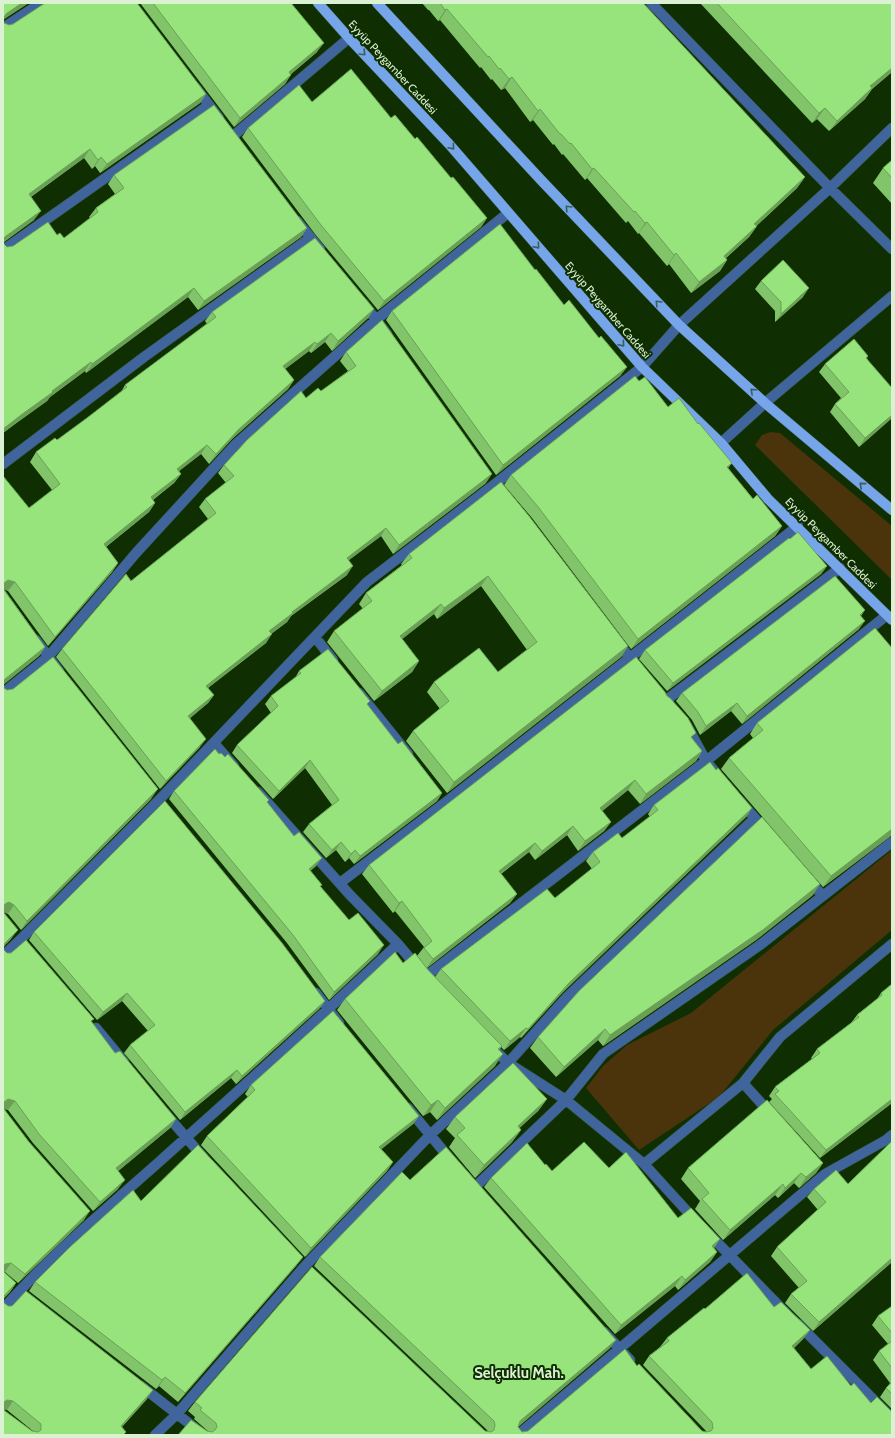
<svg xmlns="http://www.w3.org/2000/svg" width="895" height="1438" viewBox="0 0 895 1438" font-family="Cabin,sans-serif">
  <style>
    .green { fill: #4b340c }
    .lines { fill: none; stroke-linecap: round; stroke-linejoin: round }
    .minor-casing { stroke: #2b491f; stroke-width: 11 }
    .major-casing { stroke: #2b491f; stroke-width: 11 }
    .minor { stroke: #40659c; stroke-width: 10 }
    .major { stroke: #77a5e9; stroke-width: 10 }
    .wall { fill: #81c46a; fill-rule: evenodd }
    .shaded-wall { fill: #69a056 }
    .building { fill: #96e47b; stroke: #69a056; fill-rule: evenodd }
    .oneway { stroke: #395e5e }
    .labels { text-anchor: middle; stroke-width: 4; stroke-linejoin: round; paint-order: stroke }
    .street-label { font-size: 11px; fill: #daf2d2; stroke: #0f2e02 }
    .district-label { font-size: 15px; font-weight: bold; fill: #daf2d2; stroke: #0f2e02 }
  </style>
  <rect width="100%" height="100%" fill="#0f2e02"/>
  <path class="green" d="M770,432L780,433L892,526V580L755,445L762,435Z
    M892,850V930L773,1030L719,1097L639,1150L586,1088L603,1066L627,1045L691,1013Z"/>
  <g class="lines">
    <defs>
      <path id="minor" d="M651,3L830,188L892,249
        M3,28L41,3
        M196,88L219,118
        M233,136L349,38
        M297,221L320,249
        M3,250L209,105
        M364,304L387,334
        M721,443L765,403L892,296
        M3,464L144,357L310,238
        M315,637L333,660
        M36,640L59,671
        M617,641L640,671
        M3,693L48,657L136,553L236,444L377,319L508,213
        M359,693L408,754
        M665,701L840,568
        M687,726L706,761L716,773
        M214,743L234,766
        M258,792L350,895L398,944L418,968
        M741,802L766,831
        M808,879L822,895
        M340,883L446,802L798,526
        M3,956L20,940L160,799L367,582L495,484L642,367L679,325L830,188L892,128
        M425,977L706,761L887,615
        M316,993L339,1023
        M96,1028L124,1062
        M492,1047L508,1063L566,1100L644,1164L695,1220
        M743,1083L771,1114
        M408,1108L450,1159
        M165,1113L203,1157
        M644,1164L743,1083L780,1037L892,944
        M475,1187L566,1100L603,1054L760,945L892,842
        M708,1233L786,1313
        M3,1309C50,1256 107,1208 159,1162C239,1090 320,1018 398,944
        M798,1324L892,1418
        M604,1332L630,1360
        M141,1386L204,1435
        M155,1435L177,1414L305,1266L430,1135L508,1063L567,997L755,818
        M518,1435L825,1174L886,1140L892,1135"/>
      <path id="major" d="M318,3L349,38L449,144L642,367L721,443L768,499L892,620
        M377,3L541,180L679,325L765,403L892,510"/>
    </defs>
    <use href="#minor" class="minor-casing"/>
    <use href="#major" class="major-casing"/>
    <use href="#minor" class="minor"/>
    <use href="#major" class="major"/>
  </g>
  <path class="wall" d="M3,3V20L4,23L9,25L206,94L200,103L100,173L95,166L92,169L84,158L31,197L34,220L4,242V244L7,247L13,246L57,235L64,238L90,218L89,217L96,208L115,194L108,184L114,175L307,228L301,237L198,310L188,297L86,373L85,371L50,397L47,401L15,424L3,433Z
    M140,3H291L317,52L291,74L285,84L234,127Z
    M422,3H643L805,177L797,188L756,226H757L749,237L726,258L727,260L720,271L691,293L669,264L667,266L639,233L638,234L628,221L626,223L587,178L585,180L563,154L562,155L554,144L553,145L533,120L530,122L505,88L501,90L492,79L491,80L481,67L480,68L440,20L438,21L429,10H428Z
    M700,3H892V72L872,89L865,99L829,131L817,119L812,123Z
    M312,102L391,118L415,139L487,218L481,227L378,310L315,234L242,137L248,128Z
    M892,160V204L873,183L883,168Z
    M535,270L564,305L599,338L627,367L620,376L496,475L386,320L392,311Z
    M761,281L803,297L775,322V311L755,289Z
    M374,309L368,318L332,351L325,342L311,353L309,351L285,369L294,380L288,389L232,439L209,464L201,454L179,471L181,474L174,483L153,500L155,503L149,512L106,547L118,563L112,572L48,646L8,591L4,589L45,647L39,656L4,684V688L151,799L21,930L8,914L4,912L11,939L4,946L3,949L7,953L92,1022L115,1053L176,1119L170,1128L118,1171V1189L93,1211L33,1143L8,1110L4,1109L84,1220L18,1283L5,1272H4L16,1283L10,1292L4,1298L3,1302L8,1306L147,1399L122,1427L3,1435V476L29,508L52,490L30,462L36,452L57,440L87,418L121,392L125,385L207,324L205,321L212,312ZM4,1409L7,1410L33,1431H32L5,1411Z
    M346,352L486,483L393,554L381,536L349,560L347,575L291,616L287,622L271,634L266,643L208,688L214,695L208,703L190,718L200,747L160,789L56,657L62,649L208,519L199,507L205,499L226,483L218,473L224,465L306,398L321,391L348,371L340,361Z
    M868,356L867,358L892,418L859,447L830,412L835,404L841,398L819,372L825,364Z
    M639,381L668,407L698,424L732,463L728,468L753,499L782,526L775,536L631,649L532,518L504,485L511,475Z
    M501,482L628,646L621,657L447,793L406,741L413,731L440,709L427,692L434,682L498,672L527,650L481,586L437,619L434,614L402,639L419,661L412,672L374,701L327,642L334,631L363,609L359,604L366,593L402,565L401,564L409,554Z
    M790,539L827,566L821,574L667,691L639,659L645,650Z
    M865,610L861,616L859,629L742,724L731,711L700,735L692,720L676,701L682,693Z
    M892,648V835L823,887L721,769L729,758L753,738L750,734L757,723Z
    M299,671L368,705L398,744L442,793L437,801L354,864L349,858L345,862L336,850L326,858L303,832L309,824L332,805L305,768L273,799L232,753L237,745L271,713L265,704L271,696L295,678Z
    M667,696L692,738L702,751L696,761L640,804L628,790L602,811L611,822L604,831L578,851L567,835L535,860L529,852L501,874L517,894L510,903L427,968L435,977L441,969L555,898L592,869L586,861L593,852L622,838L650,817L648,814L654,805L716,770L752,808L746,817L563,992L521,1038L520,1037L504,1050L501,1047L499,1050L495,1066L437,1120L430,1112L423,1116L337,1010L345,999L403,963L417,956L424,947L395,911L393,913L362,874L369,865Z
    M219,754L267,802L316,866L310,871L322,885L320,887L378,954L329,1000L287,943L169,799L174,791Z
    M813,895L756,940L603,1046L598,1040L556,1077L530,1048L538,1037Z
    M34,932L325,1001L319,1009L236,1084L231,1078L180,1120L124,1053L130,1045L148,1031L122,1001L97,1020L29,940Z
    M892,984V1103L820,1158L769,1102L772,1099L769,1096L775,1087L812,1059L811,1058L817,1049L851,1023L857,1015L877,999L881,993Z
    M251,1085L419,1116L413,1124L381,1149L393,1162L387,1171L305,1257L201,1145L207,1136L248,1097L245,1094Z
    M547,1099L538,1111L519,1128L521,1130L512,1142L475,1178L449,1147L455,1138L446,1129L455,1117Z
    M892,1141V1262L813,1331L785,1303L791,1294L799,1288L771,1256L777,1247L818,1210L807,1197L814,1189L848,1184Z
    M823,1163L816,1173L799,1188L794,1183L778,1198L775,1195L723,1240L695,1209L700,1201L681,1179L688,1168Z
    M545,1165L552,1171L609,1168L678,1218L720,1239L714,1248L717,1252L710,1262L678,1290L675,1286L615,1334L484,1187L491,1178Z
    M410,1180L610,1348L518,1427L522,1432L528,1431L637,1366L702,1431L706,1432V1431L643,1365L649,1356L660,1347L667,1338L705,1309L774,1307L810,1330L803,1339L794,1348L811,1369L851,1386L892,1435H178L207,1431L209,1432L194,1419L195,1417L188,1411L195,1402L485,1431L488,1432L487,1430L314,1266L320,1257Z
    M141,1201L303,1257L296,1266L178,1402L159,1386L156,1389L29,1291L35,1282Z
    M892,1306V1409L880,1397L886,1388L890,1383L873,1360L879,1351L888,1344L872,1325L878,1316Z"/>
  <path class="shaded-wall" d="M22,3H29L3,20V17L6,14Z
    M447,9L440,20L438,21L445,10Z
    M324,43L317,52L283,81L289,72Z
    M892,68V72L872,89L865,99L829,131L837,121L870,86Z
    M291,75L285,84L234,127L240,118Z
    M512,77L505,88L501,90L509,79Z
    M206,94L200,103L100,173L107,164Z
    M825,108L817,119L812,123L819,113Z
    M540,109L533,120L530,122L538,111Z
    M90,149L84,158L22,203L29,194Z
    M101,157L95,166L92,169L98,160Z
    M594,168L587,178L585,180L592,169Z
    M805,177L797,188L747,235L754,224Z
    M41,211L34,220L3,242V239L6,236Z
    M487,218L481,227L378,310L384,301Z
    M647,222L639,233L638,234L645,223Z
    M757,226L749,237L716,267L724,256Z
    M307,228L301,237L198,310L204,301Z
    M676,253L669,264L667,266L674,255Z
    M727,260L720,271L691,293L699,282Z
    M194,288L188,297L86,373L92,364Z
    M809,288L803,297L775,322L781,314Z
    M374,309L368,318L332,351L338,341Z
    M331,333L325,342L311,353L317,344Z
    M315,342L309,351L277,375L283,366Z
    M91,362L85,371L50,397L47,401L15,424L3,433V429L52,391Z
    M627,367L620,376L496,475L503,465Z
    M294,380L288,389L232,439L209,464L216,454L238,430Z
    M892,415V418L859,447L865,438Z
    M207,445L201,454L170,478L177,469Z
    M181,474L174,483L144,506L151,497Z
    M492,474L486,483L393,554L399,545Z
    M155,503L149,512L98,553L104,544Z
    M782,526L775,536L631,649L638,639Z
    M386,528L381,536L341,566L347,558Z
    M118,563L112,572L48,646L55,637Z
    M353,566L347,575L291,616L287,622L263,640L269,631L292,612Z
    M827,566L821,574L667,691L673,683Z
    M488,576L481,586L437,619L444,608Z
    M8,580L15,582L8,591L3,589V584Z
    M441,604L434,614L392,647L400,636Z
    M865,621L859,629L742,724L747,716Z
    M272,634L266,643L200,694L206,686Z
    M628,646L621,657L447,793L454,782Z
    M45,647L39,656L3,685V682L5,679Z
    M419,661L412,672L374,701L382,691Z
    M214,695L208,703L182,725L188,716Z
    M737,703L731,711L700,735L706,726Z
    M206,739L200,747L160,789L166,781Z
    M702,751L696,761L640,804L646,794Z
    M310,760L305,768L273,799L279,791Z
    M635,780L628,790L594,818L600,808Z
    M158,789L151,799L21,930L27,921Z
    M442,793L437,801L354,864L360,856Z
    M752,808L746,817L563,992L521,1038L528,1029L569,983Z
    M611,822L604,831L578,851L585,841Z
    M573,826L567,835L535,860L542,851Z
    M892,829V835L823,887L831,876Z
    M341,842L336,850L326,858L332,850Z
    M535,843L529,852L492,880L499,871Z
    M355,850L349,858L345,862L351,854Z
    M322,858L316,866L303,877L309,869Z
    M820,884L813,895L756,940L603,1046L610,1035Z
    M517,894L510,903L426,968L433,959Z
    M402,901L395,911L393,913L399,903Z
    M9,902L14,905L8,914L3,912V907L5,904Z
    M18,930L11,939L3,947L5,943Z
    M384,945L378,954L329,1000L334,992Z
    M127,993L122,1001L97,1020L103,1012Z
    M325,1001L319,1009L236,1084L242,1076Z
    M526,1028L520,1037L504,1050L510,1041Z
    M605,1029L598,1040L556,1077L564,1067Z
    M503,1054L495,1066L437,1120L445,1108Z
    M237,1070L231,1078L180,1120L185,1112Z
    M8,1099L15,1101L8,1110L3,1108V1103Z
    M547,1099L538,1111L509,1138L518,1126Z
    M892,1099V1103L820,1158L826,1150Z
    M438,1100L430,1112L423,1116L431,1105Z
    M419,1116L413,1124L373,1156L379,1147Z
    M176,1119L170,1128L110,1178L116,1168Z
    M521,1130L512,1142L475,1178L484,1165Z
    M393,1162L387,1171L305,1257L311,1248Z
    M823,1163L816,1173L799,1188L806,1177Z
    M801,1173L794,1183L778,1198L785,1188Z
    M125,1180L118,1189L93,1211L100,1202Z
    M783,1184L775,1195L723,1240L730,1230Z
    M90,1211L84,1220L18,1283L25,1274Z
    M720,1239L713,1249L712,1246Z
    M717,1252L710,1262L678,1290L685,1280Z
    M303,1257L296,1266L178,1402L185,1393Z
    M892,1258V1262L813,1331L819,1322Z
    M11,1263L5,1272H3V1267L5,1264Z
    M682,1276L675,1286L615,1334L621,1325Z
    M16,1283L10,1292L3,1299V1298Z
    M810,1330L803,1339L786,1355L792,1346Z
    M616,1340L610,1348L514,1430L520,1421Z
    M165,1377L159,1386L156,1389L162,1380Z
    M153,1390L147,1399L114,1435L121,1426Z
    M7,1400L13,1401L7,1410L3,1409L4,1402Z"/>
  <path class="building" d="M3,3H22L6,14L3,19Z
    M45,3H137L206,94L107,164L101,157L98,160L90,149L29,194L41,211L6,236L3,239L4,244L7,247L13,246L48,222L57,235L60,233L64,238L98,212L96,208L124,188L114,175L214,105L307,228L204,301L194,288L92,364L91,362L52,391L53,392L21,415L3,429V19L4,23L9,25L13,24Z
    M153,3H291L324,43L289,72L291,75L240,118Z
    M440,3H643L805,177L754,224L757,226L724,256L727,260L699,282L676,253L674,255L647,222L645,223L635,211L634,212L594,168L592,169L571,143L570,144L561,134H560L540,109L538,111L512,77L509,79L500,68L499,69L489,56L488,57L447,9L445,10Z
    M717,3H892V68L870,86L872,88L837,121L825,108L819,113Z
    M351,69L391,118L395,115L415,139L417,137L451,178L453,177L487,218L384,301L321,225L248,128L299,85L312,102Z
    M892,160V178L883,168Z
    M500,224L535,270L536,269L564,305L569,300L599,338L601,336L627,367L503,465L392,311Z
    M315,238L374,309L338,341L331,333L317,344L315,342L283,366L294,380L238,430L216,454L207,445L177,469L181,474L151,497L155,503L104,544L118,563L55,637L15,582L8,580L3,584L4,590L45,647L5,679L3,682L4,688L7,690L13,689L53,657L158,789L27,921L14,905L9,902L5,904L3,909V476L29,508L60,484L36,452L55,438L57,440L87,418L127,387L125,385L216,317L212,312Z
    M783,260L809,288L781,314V302L761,281Z
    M382,320L492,474L399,545L386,528L347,558L353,566L292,612L293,613L269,631L272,634L206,686L214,695L188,716L206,739L166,781L62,649L126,574L131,581L216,513L205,499L234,476L224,465L247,440L301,391L306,398L318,388L321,391L356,366L346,352Z
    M854,339L868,356L866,358L892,388V415L865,438L835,404L849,392L825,364Z
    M635,376L639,381L645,377L668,407L679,398L698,424L699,423L732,463L727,467L753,499L757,495L782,526L638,639L539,508L511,475Z
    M501,482L529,516L628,646L454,782L413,731L449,701L434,682L479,648L498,672L537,642L488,576L444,608L441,604L400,636L419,661L382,691L334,631L372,601L366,593L412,558L409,554Z
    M798,532L827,566L673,683L645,650L789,538L790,539Z
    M835,576L865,610L860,615L865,621L747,716L737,703L706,726L698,712L682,693Z
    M875,628L892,648V829L831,876L729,758L763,730L757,723Z
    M328,649L370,701L367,704L398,744L402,741L442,793L360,856L355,850L351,854L341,842L332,850L309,824L339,800L310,760L279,791L237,745L278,706L271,696L301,673L299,671Z
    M636,657L665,692L667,696L670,698L688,718L696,733L691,737L702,751L646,794L635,780L600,808L611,822L585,841L573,826L542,851L535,843L499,871L517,894L433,959L424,948L432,941L402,901L399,903L369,865Z
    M215,749L219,754L221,753L225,757L228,754L269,800L267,802L294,836L299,832L322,858L309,869L322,885L320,886L349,920L358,913L384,945L334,992L293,935L174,791Z
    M710,762L716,770L718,768L752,808L569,983L528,1029L526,1028L510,1041L441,969L547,889L555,898L600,862L593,852L618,833L622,838L658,810L654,805Z
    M165,801L282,943L325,1001L242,1076L237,1070L185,1112L130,1045L155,1025L127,993L103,1012L34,932Z
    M762,817L820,884L764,929L610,1035L605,1029L564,1067L538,1037L579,991Z
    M3,910L4,913L18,930L5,943L3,949L7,953H11L26,940L94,1019L91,1021L115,1053L120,1051L176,1119L116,1168L125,1180L100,1202L39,1134L15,1101L8,1099L3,1103L4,1109L29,1142L90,1211L25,1274L11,1263L5,1264L3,1268Z
    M395,952L403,963L415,953L428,970L502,1046L498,1049L503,1054L445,1108L438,1100L431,1105L345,999Z
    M892,984V1099L826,1150L775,1094L779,1091L775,1087L820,1053L817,1049L859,1017L857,1015L882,995L881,993Z
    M333,1011L419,1116L379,1147L393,1162L311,1248L207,1136L255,1090L251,1085Z
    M513,1063L547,1099L518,1126L521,1130L484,1165L457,1135L465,1128L455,1117Z
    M767,1100L823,1163L806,1177L801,1173L785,1188L783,1184L730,1230L702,1199L709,1193L688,1168Z
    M892,1141V1258L819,1322L791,1294L807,1281L777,1247L826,1202L814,1189L836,1170L848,1184Z
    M584,1142L609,1168L626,1152L678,1218L691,1208L720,1239L712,1246L717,1252L685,1280L682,1276L621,1325L491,1178L527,1143L545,1165L546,1164L552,1171Z
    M198,1145L303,1257L185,1393L165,1377L162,1380L35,1282L70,1247L133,1190L141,1201Z
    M446,1147L616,1340L520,1421L518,1427L522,1432L528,1431L625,1349L637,1366L639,1364L702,1431L706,1432L711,1431L713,1428L712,1422L649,1356L669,1341L667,1338L704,1308L705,1309L747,1273L774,1307L781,1302L810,1330L792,1346L811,1369L827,1356L851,1386L854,1383L871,1403L877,1397L892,1412V1435H178L191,1420L207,1431L212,1432L215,1430L217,1427L216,1423L200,1410L202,1408L195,1402L312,1267L485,1431L491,1432L494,1430L495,1425L494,1421L320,1257L402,1172L410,1180Z
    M3,1269V1271L16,1283L4,1296L3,1302L8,1306H12L26,1291L153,1390L121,1426L126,1432L123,1435H3ZM7,1400L13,1401L41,1424V1430L38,1432L32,1431L5,1411L3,1408L4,1402Z
    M892,1306V1333L878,1316Z
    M892,1341V1368L879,1351Z
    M892,1382V1394L886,1388Z"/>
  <defs><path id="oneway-chevron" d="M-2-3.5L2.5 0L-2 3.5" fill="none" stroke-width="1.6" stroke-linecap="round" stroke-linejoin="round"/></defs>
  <g class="oneway">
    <use href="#oneway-chevron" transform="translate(363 53) rotate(46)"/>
    <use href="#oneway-chevron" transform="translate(452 147) rotate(49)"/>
    <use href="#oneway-chevron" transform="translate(568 208) rotate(-134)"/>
    <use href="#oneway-chevron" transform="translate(537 246) rotate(49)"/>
    <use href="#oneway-chevron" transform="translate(658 303) rotate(-134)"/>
    <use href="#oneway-chevron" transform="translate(622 344) rotate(49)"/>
    <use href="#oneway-chevron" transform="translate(753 391) rotate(-138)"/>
    <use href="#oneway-chevron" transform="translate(862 485) rotate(-140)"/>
  </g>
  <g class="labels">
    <g class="street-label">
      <text transform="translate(393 67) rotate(47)" y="4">Eyyüp Peygamber Caddesi</text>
      <text transform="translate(608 310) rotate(49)" y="4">Eyyüp Peygamber Caddesi</text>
      <text transform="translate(831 543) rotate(45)" y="4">Eyyüp Peygamber Caddesi</text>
    </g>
    <g class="district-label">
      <text x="519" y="1378">Selçuklu Mah.</text>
    </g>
  </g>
  <rect width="895" height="1438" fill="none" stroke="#daf2d2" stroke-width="8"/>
</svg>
